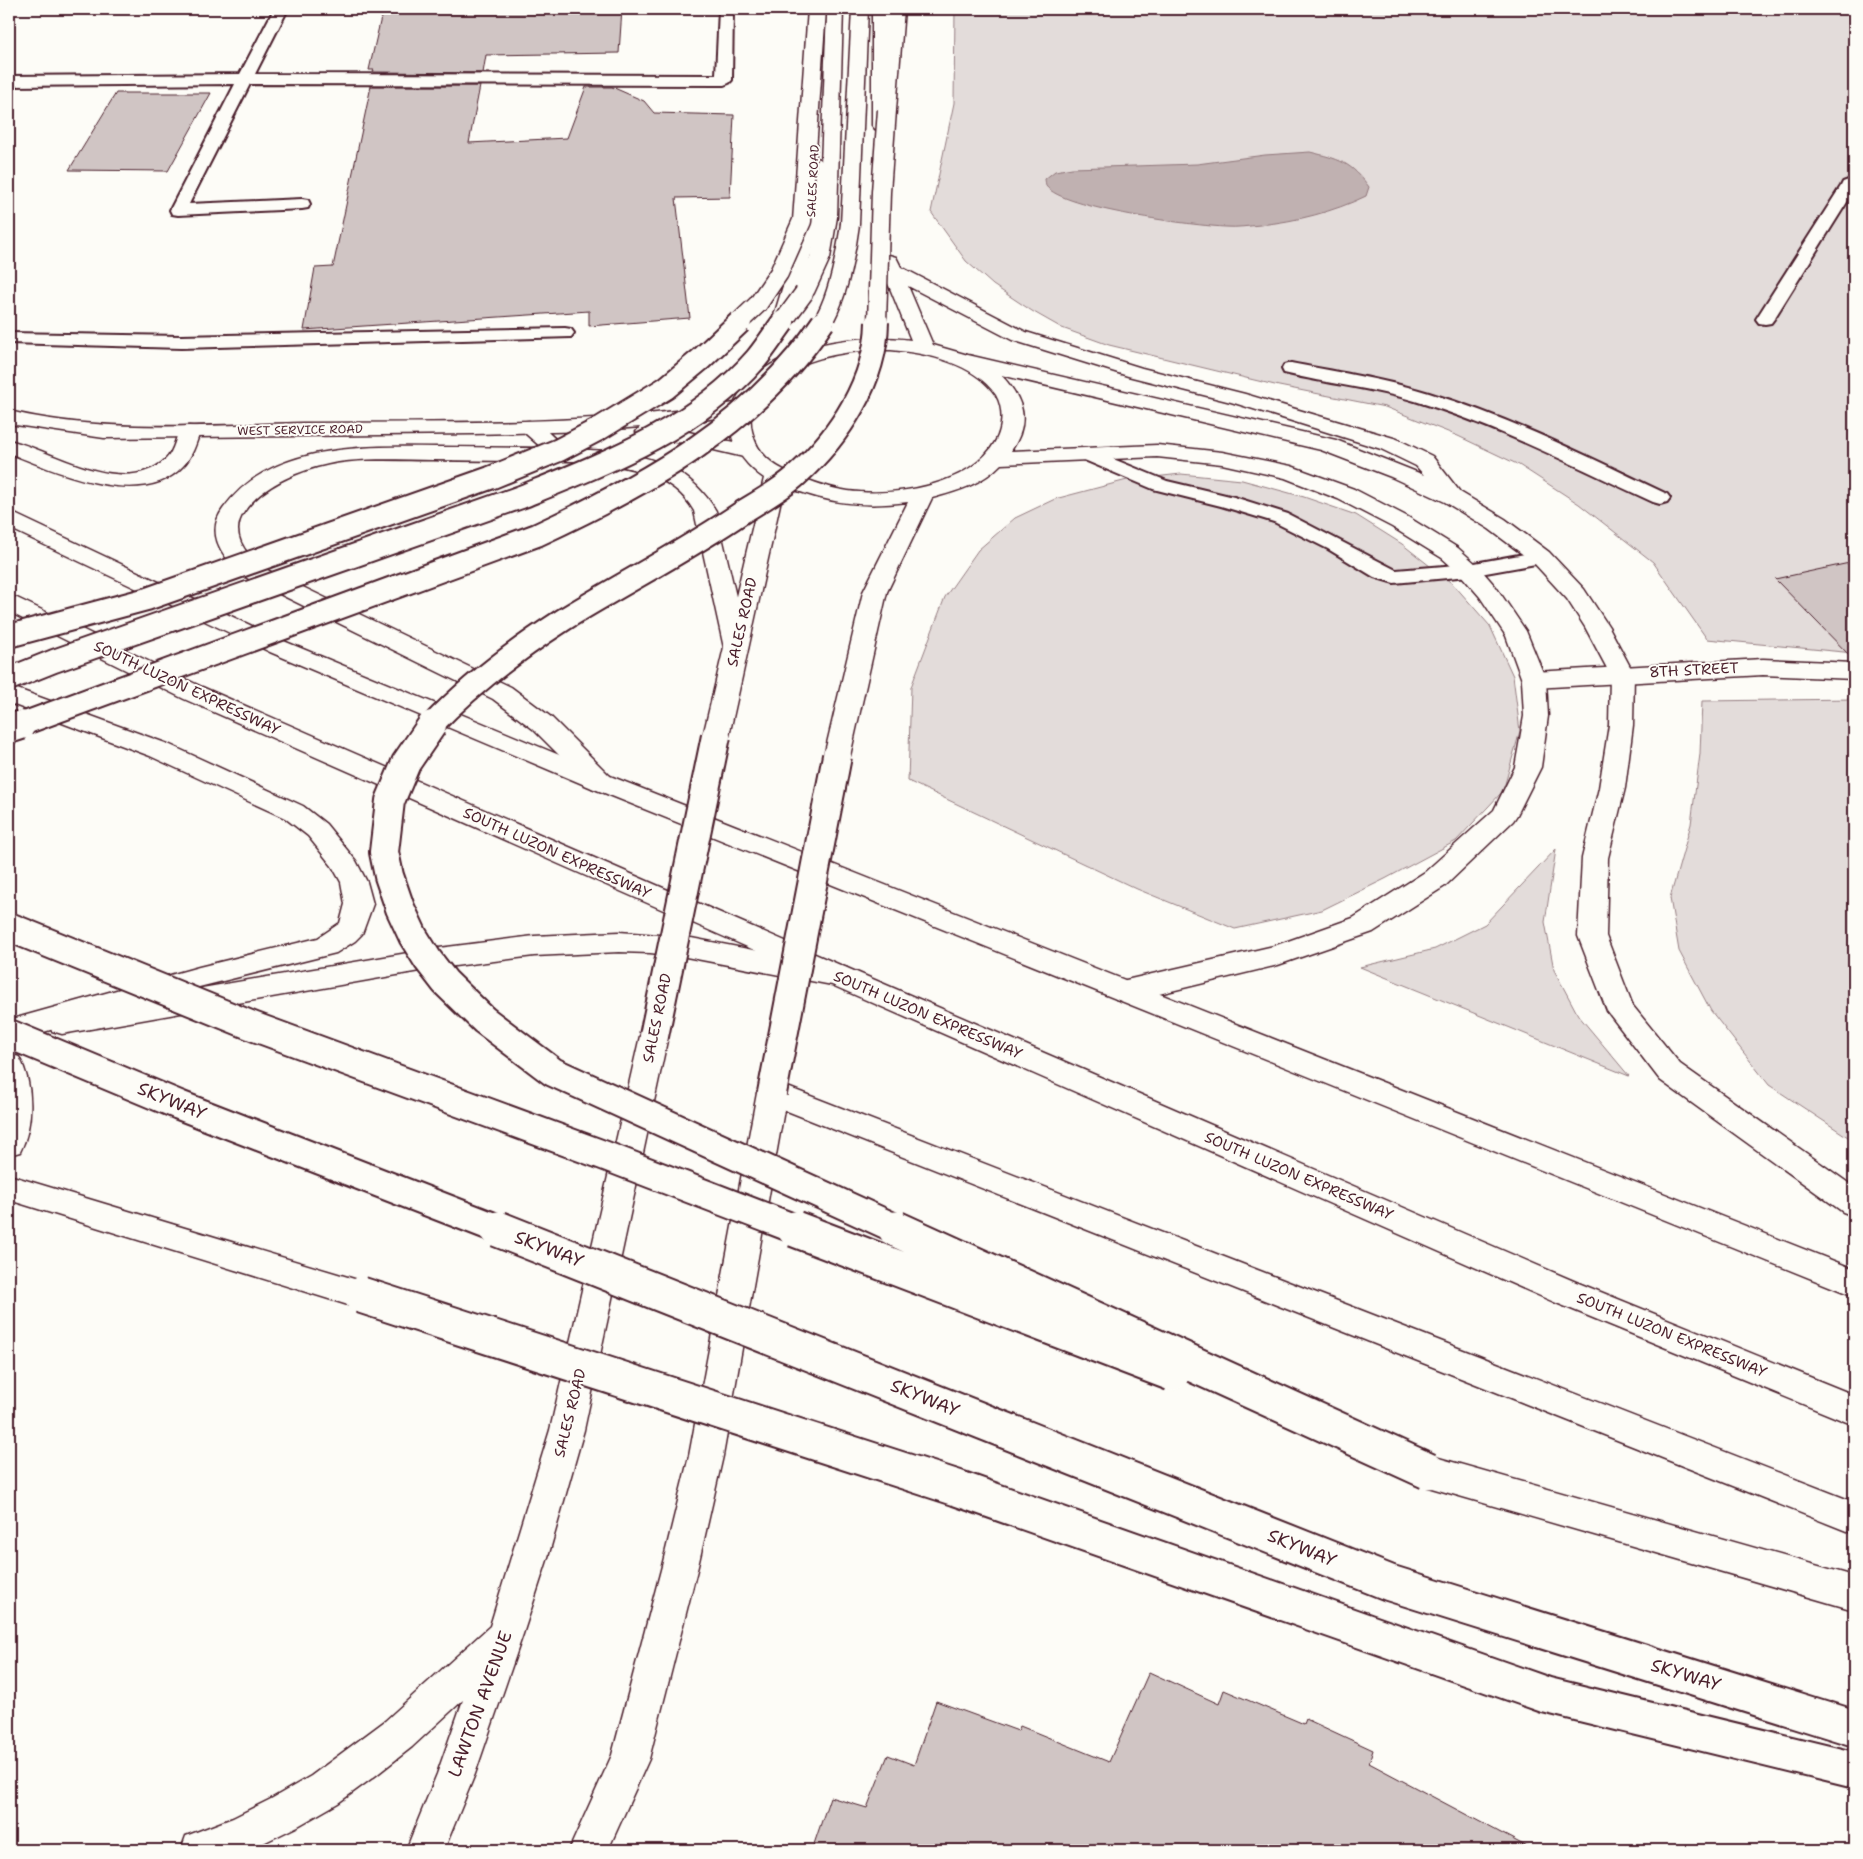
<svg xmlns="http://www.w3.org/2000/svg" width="1863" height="1859" viewBox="0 0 1863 1859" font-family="'Shantell Sans',sans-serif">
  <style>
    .green { fill: #e3dcda; stroke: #967e82 }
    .water { fill: #c0b1b1; stroke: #91777b }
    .building { fill: #d0c5c4; stroke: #4a1f2b }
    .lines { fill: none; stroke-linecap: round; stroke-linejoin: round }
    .service-casing { stroke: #4a1f2b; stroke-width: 4 }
    .tertiary-casing { stroke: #4a1f2b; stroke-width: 3 }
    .secondary-casing { stroke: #4a1f2b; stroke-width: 3 }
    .primary-casing { stroke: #4a1f2b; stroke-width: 3 }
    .trunk-casing { stroke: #4a1f2b; stroke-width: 3 }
    .motorway-casing { stroke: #4a1f2b; stroke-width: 3 }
    .service { fill: #fdfcf7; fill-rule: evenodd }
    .tertiary { fill: #fdfcf7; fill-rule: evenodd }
    .secondary { fill: #fdfcf7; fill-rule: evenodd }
    .primary { fill: #fdfcf7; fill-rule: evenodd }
    .trunk { fill: #fdfcf7; fill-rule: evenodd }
    .motorway { fill: #fdfcf7; fill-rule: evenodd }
    .primary-bridge-casing { stroke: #4a1f2b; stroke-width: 32; stroke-linecap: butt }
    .motorway-bridge-far3-casing { stroke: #4a1f2b; stroke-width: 21; stroke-linecap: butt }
    .motorway-bridge-far2-casing { stroke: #4a1f2b; stroke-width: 26; stroke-linecap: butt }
    .motorway-bridge-far1-casing { stroke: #4a1f2b; stroke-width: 32; stroke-linecap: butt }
    .motorway-bridge-casing { stroke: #4a1f2b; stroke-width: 39; stroke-linecap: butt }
    .primary-bridge { stroke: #fdfcf7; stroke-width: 28 }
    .motorway-bridge-far3 { stroke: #fdfcf7; stroke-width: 18 }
    .motorway-bridge-far2 { stroke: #fdfcf7; stroke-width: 22 }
    .motorway-bridge-far1 { stroke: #fdfcf7; stroke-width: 28 }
    .motorway-bridge { stroke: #fdfcf7; stroke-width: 35 }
    .labels { text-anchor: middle; stroke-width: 4; stroke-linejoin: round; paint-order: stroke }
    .far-street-label { font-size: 12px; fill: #4a1f2b; stroke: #fdfcf7 }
    .street-label { font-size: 15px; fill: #4a1f2b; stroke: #fdfcf7 }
    .near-street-label { font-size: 18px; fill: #4a1f2b; stroke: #fdfcf7 }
  </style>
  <rect width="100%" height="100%" fill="#fdfcf7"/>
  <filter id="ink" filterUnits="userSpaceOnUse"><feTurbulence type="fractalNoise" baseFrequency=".02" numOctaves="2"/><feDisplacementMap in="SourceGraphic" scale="10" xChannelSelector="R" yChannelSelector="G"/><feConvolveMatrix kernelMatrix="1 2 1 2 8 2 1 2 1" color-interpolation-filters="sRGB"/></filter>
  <g filter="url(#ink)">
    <path class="green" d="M955,9H1854V653L1707,639L1653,562L1579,504L1519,465L1458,436L1385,407L1279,386L1109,345L1062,328L1032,311L993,285L966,261L931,212L954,103Z
      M1181,474L1242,480L1304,497L1356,515L1402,544L1454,585L1490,626L1513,676L1520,731L1503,791L1456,841L1385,879L1322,910L1235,929L1137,889L908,781L911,687L945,597L978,550L1015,518L1055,499L1127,480Z
      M1854,699V1141L1769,1085L1711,1011L1679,951L1670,898L1691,824L1700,754L1702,701Z
      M1556,849L1545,922L1554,970L1578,1015L1629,1076L1360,967L1435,949L1485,924Z"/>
    <path class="water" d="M1310,152C1339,159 1351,162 1369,187L1366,196C1333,212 1297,221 1260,225C1249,226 1237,228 1226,227C1196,226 1062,209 1046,186C1046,185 1045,180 1045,179L1055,171L1072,168L1197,164L1265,155Z"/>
    <path class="building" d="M383,9H622L619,53L486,55L483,73L373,72L374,70H369Z
      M371,86H480L469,143L567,138L586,87H612L644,101L654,113L734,115L730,197L676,198L690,318L589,326V311L304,330L315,268L333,267Z
      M116,93H211L168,171L69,170Z
      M1854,562V660L1775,579Z
      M1149,1672L1219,1704L1224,1690L1304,1724L1306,1719L1373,1750L1369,1763L1533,1850H812L830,1797L867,1808L888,1755L914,1765L936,1701L1018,1731L1020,1726L1109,1762Z"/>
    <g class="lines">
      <defs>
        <path id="service" d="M274,9H288L255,74L716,75L719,9H733L732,80L729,83L724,85L250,84L189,204L302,199L308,200L310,204L308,208L302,209L178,215L172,214L170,210L235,84L9,86V76L240,74Z
          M1854,178V191L1774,319L1771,323L1765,324L1759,323L1756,319L1841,186L1843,182Z
          M565,328L571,329L574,333L571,337L181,348L9,343V333L181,336Z
          M1291,363C1337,372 1384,379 1429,393C1511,418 1589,457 1667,494L1670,498L1667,502L1660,504L1653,502C1575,466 1497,426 1415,401C1372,388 1328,384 1284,373L1282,369L1284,365Z
          M1089,449L1167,481L1234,497L1288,514L1396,570L1469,564L1541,551L1548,553L1551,557L1548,561L1541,563L1469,576L1394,583L1374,577L1328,549L1274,522L1221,506L1153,489L1082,459L1079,455L1082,451Z"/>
        <path id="tertiary" d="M1763,659L1854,663V679L1763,675L1534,688L1525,686L1522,680L1525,674L1534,672Z"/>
        <path id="secondary" d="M741,402L748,404L752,408L748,412L688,423L653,426L684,431L756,447L759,452L756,457L748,458L684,443L639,437L636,432L640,427L593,431L473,434L104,438L9,424V411C104,434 206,425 303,423C449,422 597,426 741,402Z"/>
        <path id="primary" d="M872,9H888L890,125L887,129L881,130L875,129L872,125Z
          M814,158L820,159L823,163L820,223L789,332L786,336L779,338L772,336L769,332L802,223L805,163L808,159Z
          M889,255L896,257L901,267L1026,332L1142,368L1245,394L1397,439L1432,456L1460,492L1505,519L1549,552L1584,589L1609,627L1634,674L1633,725L1625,788L1608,858L1606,936L1633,1006L1680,1064L1854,1187V1216L1843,1212L1660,1080L1607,1011L1578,936L1582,858L1599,788L1609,725L1610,674L1585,627L1567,599L1533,562L1489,529L1445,502L1391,477L1321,450L1001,375C1024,399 1031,422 1011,451L1157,445L1222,452L1291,466L1354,489L1408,517L1458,548L1477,565L1496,587L1526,631L1546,680L1548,716L1541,767L1517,815L1513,821L1445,886L1373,932L1278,965L1126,1002L1116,999L1112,991L1116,983L1126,980L1274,946L1353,918L1425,872L1494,810L1515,767L1524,716L1522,680L1506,636L1480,597L1461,575L1442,558L1392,527L1338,499L1285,478L1222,464L1157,457L1001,464C982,484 958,491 932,498L887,592L850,756L846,762L837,765L828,762L824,756L863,592L908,502C862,508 827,503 784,486L729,736L725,742L716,744L707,742L703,736L764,478C748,467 735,451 731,433C728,418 732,405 740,393C776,344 854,333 911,340L879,261L882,257ZM908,286L1012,340L1128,376L1231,402L1381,449L1416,466L1424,475L1336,440L968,355L933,345ZM891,350C927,353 974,363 996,395C1004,409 1003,428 995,442C970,486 895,497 848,491C833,489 819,484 805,479C780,470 758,459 752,431C749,419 752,406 760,396C789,358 847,349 891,350Z
          M654,1025L664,1028L668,1036L584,1430L548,1557L523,1634L475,1774L444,1850H406L437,1774L463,1700L412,1747L375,1776L338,1803L298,1826L249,1850H181L186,1836L233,1818L271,1799L311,1776L385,1721L490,1626L550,1430L640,1036L644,1028Z
          M9,1054L19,1057C34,1084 34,1125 20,1152L9,1155Z
          M772,1081L782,1085L787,1093L723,1456L698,1566L649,1759L608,1850H569L612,1755L662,1566L689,1456L757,1093L762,1085Z"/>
        <path id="trunk" d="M529,421C546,425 556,444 569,448C574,450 600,450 608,451C654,456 692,470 716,511L748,648L744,653L736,656L728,653L724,648L694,511C672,472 626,466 585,461C534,461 484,461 433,460C398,460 362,457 328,464C299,470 260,487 244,512C229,534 245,553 261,567L511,687L551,717L610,776L1854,1269V1296L592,788L533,729L493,699L245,577C225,560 204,535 223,509C270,443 363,446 436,447C471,447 507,448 542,448L518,427L521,422Z
          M619,932L686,937L847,968L1576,1282L1854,1395V1425L1554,1302L832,985L686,957L650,953L619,952L534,956L431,969L62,1034L52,1031L48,1023L52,1015L62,1012L431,949L534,936Z
          M772,1081L1854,1502V1534L762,1101L757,1093L762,1085Z"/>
        <path id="motorway" d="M827,9H843L837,217L830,258L814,293L811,297L804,299L797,297L794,293L810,258L819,217Z
          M852,9H868L859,224L857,228L850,230L843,228L841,224Z
          M888,9H904L896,110L893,114L887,115L881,114L878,110Z
          M189,426L197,427L200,432C196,444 192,457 183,466C143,511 54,471 9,453V440C54,451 124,499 166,459C175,450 175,437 181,427Z
          M9,513L17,515L286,642L610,776L614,782L610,788L601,791L592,788L270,652L9,528Z
          M9,596L17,598L202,687L847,968L851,975L847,982L837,985L827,982L184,699L9,612Z
          M9,686L168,744L303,806L326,824L356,861L367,882L373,904L362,934L355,941L336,953L199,987L9,1042V1020L199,967L318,938L340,923L345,904L341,882L332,866L308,836L285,818L150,756L9,703Z
          M9,1175L361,1281L372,1285L377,1295L372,1305L361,1309L9,1200Z
          M1428,1455L1854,1576V1610L1428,1487L1416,1482L1411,1471L1416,1460Z"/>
      </defs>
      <use href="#service" class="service-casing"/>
      <use href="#tertiary" class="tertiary-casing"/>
      <use href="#secondary" class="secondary-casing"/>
      <use href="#primary" class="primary-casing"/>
      <use href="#trunk" class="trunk-casing"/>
      <use href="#motorway" class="motorway-casing"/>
      <use href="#service" class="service"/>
      <use href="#tertiary" class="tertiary"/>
      <use href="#secondary" class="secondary"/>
      <use href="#primary" class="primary"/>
      <use href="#trunk" class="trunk"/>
      <use href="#motorway" class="motorway"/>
      <defs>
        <path id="primary-bridge" d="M654,1036L716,736
          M772,1093L837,756"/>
        <path id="motorway-bridge-far3" d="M738,323L758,304L779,273L802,221L817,9
          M782,323L804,293
          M822,323C838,298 846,253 850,224
          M877,323L881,192L887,110"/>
        <path id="motorway-bridge-far2" d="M9,636L147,599L490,478L559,450L599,429L666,388L701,359L740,322
          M9,679L54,661L521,497C605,463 695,429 756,359C766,347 774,334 783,322
          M17,726L537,535C647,484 754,425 823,322
          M431,726C471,684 515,651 563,620C623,583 686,551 744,511C762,500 782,489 797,475C840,436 876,381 877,322"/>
        <path id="motorway-bridge-far1" d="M432,725L406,763L390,801L384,852L389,876L400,908L413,936L428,960L445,982L484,1020L553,1072L899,1230
          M9,729L21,725
          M9,927L255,1027L603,1155L798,1230
          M9,1034L179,1105L501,1230"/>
        <path id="motorway-bridge" d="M498,1229L1390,1583L1854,1728
          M795,1229L1172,1373
          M896,1229L1428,1471
          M361,1295L957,1488L1546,1695L1854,1770"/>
      </defs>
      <use href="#primary-bridge" class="primary-bridge-casing"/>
      <use href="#motorway-bridge-far3" class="motorway-bridge-far3-casing"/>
      <use href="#motorway-bridge-far2" class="motorway-bridge-far2-casing"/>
      <use href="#motorway-bridge-far1" class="motorway-bridge-far1-casing"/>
      <use href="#motorway-bridge" class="motorway-bridge-casing"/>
      <use href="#primary-bridge" class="primary-bridge"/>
      <use href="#motorway-bridge-far3" class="motorway-bridge-far3"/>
      <use href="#motorway-bridge-far2" class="motorway-bridge-far2"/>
      <use href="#motorway-bridge-far1" class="motorway-bridge-far1"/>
      <use href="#motorway-bridge" class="motorway-bridge"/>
    </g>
  </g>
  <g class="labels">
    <g class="far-street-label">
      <text transform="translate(813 181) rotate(-87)" y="4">SALES ROAD</text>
      <text transform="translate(300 430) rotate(-1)" y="4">WEST SERVICE ROAD</text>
    </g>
    <g class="street-label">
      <text transform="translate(742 622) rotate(-77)" y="5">SALES ROAD</text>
      <text transform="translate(1694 670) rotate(-3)" y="5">8TH STREET</text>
      <text transform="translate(187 688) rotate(25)" y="5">SOUTH LUZON EXPRESSWAY</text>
      <text transform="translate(557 853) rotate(24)" y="5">SOUTH LUZON EXPRESSWAY</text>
      <text transform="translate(928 1015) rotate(23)" y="5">SOUTH LUZON EXPRESSWAY</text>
      <text transform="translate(657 1018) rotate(-78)" y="5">SALES ROAD</text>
      <text transform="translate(1299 1176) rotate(23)" y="5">SOUTH LUZON EXPRESSWAY</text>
      <text transform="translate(1672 1335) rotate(22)" y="5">SOUTH LUZON EXPRESSWAY</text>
      <text transform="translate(570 1413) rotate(-76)" y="5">SALES ROAD</text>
    </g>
    <g class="near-street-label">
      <text transform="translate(172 1101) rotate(22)" y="6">SKYWAY</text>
      <text transform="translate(549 1249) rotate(21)" y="6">SKYWAY</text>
      <text transform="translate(925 1398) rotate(22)" y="6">SKYWAY</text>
      <text transform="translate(1302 1548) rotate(22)" y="6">SKYWAY</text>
      <text transform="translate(1686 1675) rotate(17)" y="6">SKYWAY</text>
      <text transform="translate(480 1704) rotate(-70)" y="6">LAWTON AVENUE</text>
    </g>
  </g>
  <rect width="1863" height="1859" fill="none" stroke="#fdfcf7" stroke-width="30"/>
  <rect x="15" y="15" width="1833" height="1829" fill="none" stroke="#4a1f2b" stroke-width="2" filter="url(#ink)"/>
</svg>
